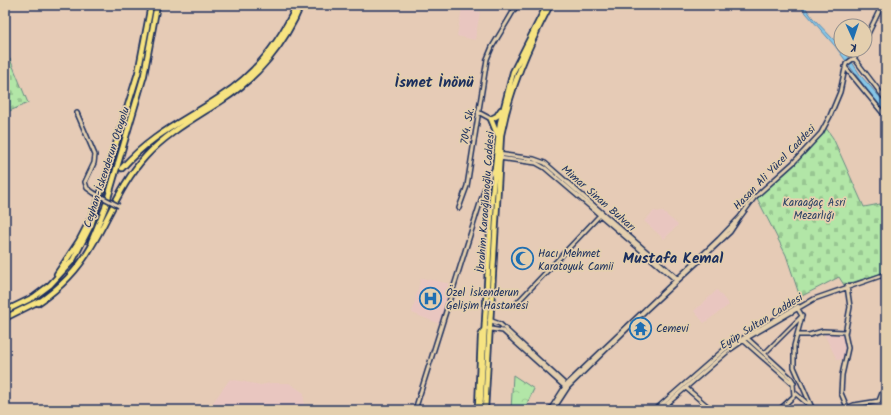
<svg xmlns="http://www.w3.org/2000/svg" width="891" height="415" viewBox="0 0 891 415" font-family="Kalam,sans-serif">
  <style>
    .built { fill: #e9c6c0 }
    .cemetery { fill: url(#cemetery-stones); stroke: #668a82 }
    .park { fill: url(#park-crowns); stroke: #668a82 }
    .water { fill: #86c6e7; stroke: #5b8ab0 }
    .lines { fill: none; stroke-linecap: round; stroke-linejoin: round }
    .highway-tunnel { stroke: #bdaca4; stroke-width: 4.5; stroke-dasharray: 4.5 2; stroke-linecap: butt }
    .secondary-casing { stroke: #1b2f5e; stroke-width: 6 }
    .highway-casing { stroke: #1b2f5e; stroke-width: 8 }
    .secondary { stroke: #e4cfae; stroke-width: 3 }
    .highway { stroke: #f6e381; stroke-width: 4.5 }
    .secondary-bridge-casing { stroke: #1b2f5e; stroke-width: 6; stroke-linecap: butt }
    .secondary-bridge { stroke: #e4cfae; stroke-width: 3 }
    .labels { text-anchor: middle; stroke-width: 3.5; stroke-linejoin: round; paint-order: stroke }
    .street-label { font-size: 11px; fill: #1b2f5e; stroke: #e4cfae }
    .park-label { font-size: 11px; fill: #2a4165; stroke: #e4cfae }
    .poi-label { font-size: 11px; fill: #1b2f5e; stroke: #e4cfae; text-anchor: start }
    .district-label { font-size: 15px; font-weight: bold; fill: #1b2f5e; stroke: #e4cfae }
  </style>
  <defs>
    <pattern id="cemetery-stones" width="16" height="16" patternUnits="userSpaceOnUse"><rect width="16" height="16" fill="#b2e6a7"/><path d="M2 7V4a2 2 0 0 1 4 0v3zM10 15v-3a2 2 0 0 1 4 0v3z" fill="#98c692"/></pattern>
    <pattern id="park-crowns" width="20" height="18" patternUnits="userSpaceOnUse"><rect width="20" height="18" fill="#b2e6a7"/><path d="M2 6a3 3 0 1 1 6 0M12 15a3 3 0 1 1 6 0" fill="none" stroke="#98c692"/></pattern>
  </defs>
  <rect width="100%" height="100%" fill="#e6cbb6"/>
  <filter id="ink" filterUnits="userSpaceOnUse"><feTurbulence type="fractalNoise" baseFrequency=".025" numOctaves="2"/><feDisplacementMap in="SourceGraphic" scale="8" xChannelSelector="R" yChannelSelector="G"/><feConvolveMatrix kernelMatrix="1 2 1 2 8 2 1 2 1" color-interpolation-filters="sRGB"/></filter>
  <g filter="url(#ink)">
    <path class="built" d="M462,8L480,12L475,40L457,36Z
      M654,211L663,212L678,225L664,239L644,221Z
      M421,278L451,284L440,324L412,313Z
      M717,290L729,305L704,323L694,311Z
      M823,332L844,335L847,348L845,359L837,360Z
      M230,379L260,385L271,383H289L304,393V410L213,409L211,405Z"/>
    <path class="cemetery" d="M5,57L10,59L28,103L5,113Z
      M826,128L833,138L864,207L880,204L883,206L886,228V272L844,285L839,277L800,297L786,255L757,198L795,164Z"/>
    <path class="park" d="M513,375L534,389L524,410H511Z"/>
    <path class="water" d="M799,5L805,7L812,17L834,40L841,27V37L838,44L841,50H844L861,76L886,104V112L867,90L835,46Z"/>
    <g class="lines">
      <path class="highway-tunnel" d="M100,199L122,168"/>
      <defs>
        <path id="secondary" d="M865,40L882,5
          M854,58L886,100
          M845,67L886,117
          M478,112L491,119
          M77,113L95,155L94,163L85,182L87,188L94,193
          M498,154L534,159L545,163L678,279
          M499,158L536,163L545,168L676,280
          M459,208L467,186L487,59L492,47L517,5
          M515,305L600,215
          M798,309L802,316L794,346V367L813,410
          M489,320L500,324L566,385
          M485,328L503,331L565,387
          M797,335H809L823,331L845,332
          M747,338L791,378L794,383
          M743,340L793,384
          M765,353L802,316
          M686,388L712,410
          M795,393L809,405
          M847,407L841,393L842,375L848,348L845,334L850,307L847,286
          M415,410L488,178L495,168
          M550,410L566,385L719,239L740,217L754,198L793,163L821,133L830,116L840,92L846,64L854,58L860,50
          M553,410L568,387L646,310L713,248L730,232L740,217
          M655,410L726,348L798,306
          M660,410L728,351L747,338L814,299L886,274
          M779,410L794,396L793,384
          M842,410L854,405L879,401L882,393L886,391"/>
        <path id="highway" d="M497,134L491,119L497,116L501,110
          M122,168C152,134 184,121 220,97C255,75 280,42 297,5
          M91,242L105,208L144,75L157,5
          M57,274L79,241L93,214
          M38,303C60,288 78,270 91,247C110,216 121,183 146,156C167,133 195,118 221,101C257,78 285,44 301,5
          M5,311L34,297L50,285L73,260L91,225L138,73L151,5
          M5,318L39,301
          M478,407L481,336L484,330
          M480,410L492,196L500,123L513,72L547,5
          M485,410L501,135C510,88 528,47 550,5"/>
      </defs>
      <use href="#secondary" class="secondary-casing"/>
      <use href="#highway" class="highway-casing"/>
      <use href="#secondary" class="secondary"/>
      <use href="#highway" class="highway"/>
      <defs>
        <path id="secondary-bridge" d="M94,193L119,206"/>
      </defs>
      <use href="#secondary-bridge" class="secondary-bridge-casing"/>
      <use href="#secondary-bridge" class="secondary-bridge"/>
    </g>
  </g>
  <defs>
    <symbol id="mosque-ring" viewBox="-11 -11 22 22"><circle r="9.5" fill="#e4cfae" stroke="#1f6fb2" stroke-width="1.5"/><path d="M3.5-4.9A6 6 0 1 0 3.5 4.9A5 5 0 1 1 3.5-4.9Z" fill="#1f6fb2"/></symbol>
    <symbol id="hospital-ring" viewBox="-11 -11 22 22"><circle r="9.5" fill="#e4cfae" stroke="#1f6fb2" stroke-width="1.5"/><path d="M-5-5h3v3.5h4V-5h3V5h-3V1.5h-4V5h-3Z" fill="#1f6fb2"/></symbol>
    <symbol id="temple-ring" viewBox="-11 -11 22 22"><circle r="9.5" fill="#e4cfae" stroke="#1f6fb2" stroke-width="1.5"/><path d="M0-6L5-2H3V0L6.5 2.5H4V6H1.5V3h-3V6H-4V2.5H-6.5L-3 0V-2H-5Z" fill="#1f6fb2"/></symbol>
  </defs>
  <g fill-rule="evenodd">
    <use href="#mosque-ring" x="510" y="246" width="25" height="25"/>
    <use href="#hospital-ring" x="418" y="286" width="25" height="25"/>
    <use href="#temple-ring" x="628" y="316" width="25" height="25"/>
  </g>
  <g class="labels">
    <g class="street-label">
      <text transform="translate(467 126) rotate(-80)" y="4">704. Sk.</text>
      <text transform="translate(106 167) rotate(-72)" y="4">Ceyhan-İskenderun Otoyolu</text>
      <text transform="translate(774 167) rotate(-46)" y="4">Hasan Ali Yücel Caddesi</text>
      <text transform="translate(599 198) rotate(41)" y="4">Mimar Sinan Bulvarı</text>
      <text transform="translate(485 202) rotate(-86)" y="4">İbrahim Karaoğlanoğlu Caddesi</text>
      <text transform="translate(761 321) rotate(-32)" y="4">Eyüp Sultan Caddesi</text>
    </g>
    <g class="park-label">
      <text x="814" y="206">Karaağaç Asri<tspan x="814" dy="13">Mezarlığı</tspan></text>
    </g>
    <g class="poi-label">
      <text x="538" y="257">Hacı Mehmet<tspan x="538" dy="13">Karatoyuk Camii</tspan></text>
      <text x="446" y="296">Özel İskenderun<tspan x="446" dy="13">Gelişim Hastanesi</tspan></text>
      <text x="656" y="332">Cemevi</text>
    </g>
    <g class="district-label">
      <text x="434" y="87">İsmet İnönü</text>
      <text x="673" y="263">Mustafa Kemal</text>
    </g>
  </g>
  <rect width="891" height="415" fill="none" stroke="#e4cfae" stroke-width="20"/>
  <rect x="10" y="10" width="871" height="395" fill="none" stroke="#1b2f5e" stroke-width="1.5" filter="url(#ink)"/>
  <g transform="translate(853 38) rotate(177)"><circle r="19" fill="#e4cfae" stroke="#948f8e"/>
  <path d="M0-3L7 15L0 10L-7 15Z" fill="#1f6fb2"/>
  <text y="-6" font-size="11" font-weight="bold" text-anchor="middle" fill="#1b2f5e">K</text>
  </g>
</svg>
